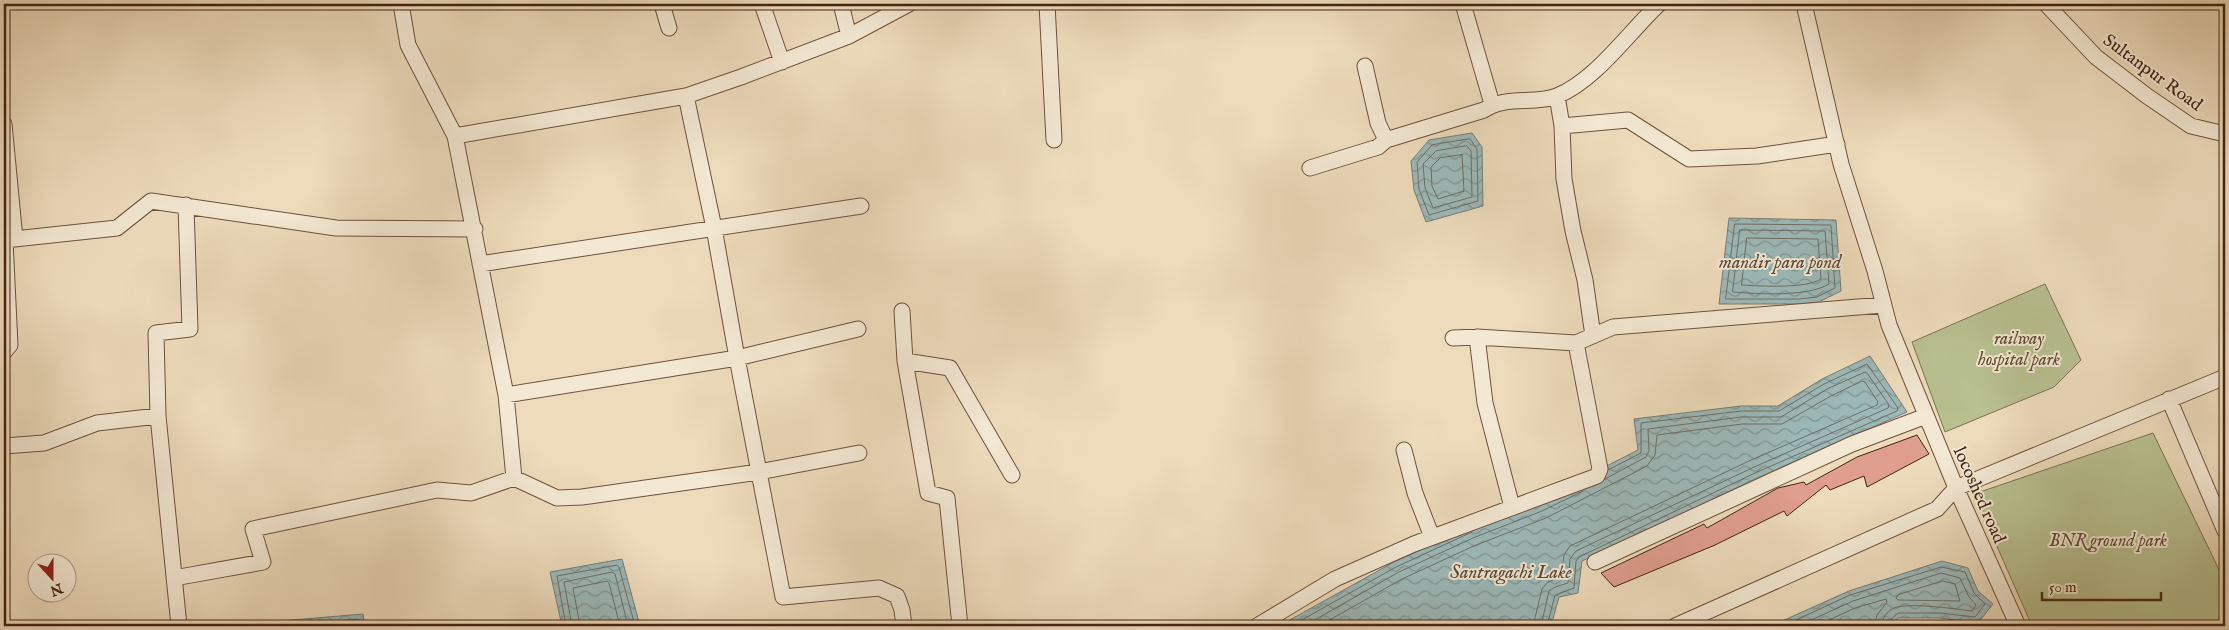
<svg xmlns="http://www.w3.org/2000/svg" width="2229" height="630" viewBox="0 0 2229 630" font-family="'IM FELL English',serif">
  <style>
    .park { fill: #b8c090; stroke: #7e7252 }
    .water { fill: url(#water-waves); stroke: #797d77 }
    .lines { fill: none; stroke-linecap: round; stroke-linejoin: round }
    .shore { stroke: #706e66; stroke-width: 1 }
    .building { fill: #e09e8e; stroke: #442413 }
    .minor-casing { stroke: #6e523d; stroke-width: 17 }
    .minor { stroke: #f3e8d3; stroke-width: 15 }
    .labels { text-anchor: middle; stroke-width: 4; stroke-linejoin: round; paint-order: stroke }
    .street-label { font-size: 18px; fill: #442413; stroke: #f3e8d3 }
    .park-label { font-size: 18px; font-style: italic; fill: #614b32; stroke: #f3e8d3 }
    .water-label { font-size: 19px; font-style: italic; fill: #5a493c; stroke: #f3e8d3 }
  </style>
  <defs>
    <pattern id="water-waves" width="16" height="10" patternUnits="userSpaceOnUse" patternTransform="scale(1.25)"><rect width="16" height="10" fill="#9cb9b9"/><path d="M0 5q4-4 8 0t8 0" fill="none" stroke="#819695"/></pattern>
  </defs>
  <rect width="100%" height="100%" fill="#eddbbb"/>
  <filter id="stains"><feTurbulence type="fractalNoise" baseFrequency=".004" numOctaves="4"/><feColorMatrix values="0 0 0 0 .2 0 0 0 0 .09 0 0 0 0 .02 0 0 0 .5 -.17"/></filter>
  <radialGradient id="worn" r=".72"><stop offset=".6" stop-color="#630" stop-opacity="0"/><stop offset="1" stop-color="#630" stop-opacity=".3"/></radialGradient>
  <path class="park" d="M2045,284L2081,360L2054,387L1945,432L1912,342Z
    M2153,433L2225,582V626H2032L1974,494Z"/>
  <path class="water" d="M1472,133L1482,147L1483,206L1426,222L1414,190L1411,161L1429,140Z
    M1729,218L1836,220L1841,291L1819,302L1799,304H1719Z
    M1870,356L1907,412L1757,478L1582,561L1578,593L1559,597L1551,626H1279L1394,562L1469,528L1538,501L1638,450L1634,419L1741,406H1778L1822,379Z
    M622,559L640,626H562L550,572Z
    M1942,561L1968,568L1978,591L1993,604L1978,623L1940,618H1898L1891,626H1771L1849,591Z
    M363,614L365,626H282L280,621Z"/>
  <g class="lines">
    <path class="shore" d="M1470,139L1477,149L1478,201L1429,215L1419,189L1417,162L1432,145Z
      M1467,146L1471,151L1472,197L1433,208L1425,188L1423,164L1436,151Z
      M1462,155L1464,191L1438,199L1432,186L1431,167L1440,158Z
      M1735,224L1831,225L1835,288L1817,297L1799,299H1726Z
      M1740,230L1825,231L1829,284C1808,297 1758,294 1733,292Z
      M1747,238L1818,239L1821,279C1805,289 1761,286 1742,285Z
      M1943,581L1955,584L1960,601L1898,600L1896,598L1898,595Z
      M287,626L357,619L360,626
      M566,626L557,576L617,565L619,567L635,626
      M572,626L564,582L612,572L615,574L628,626
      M580,626L573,588L607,581L609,583L620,626
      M1291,626L1396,567L1472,532
      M1304,626L1399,572L1473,538L1542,511L1583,491
      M1319,626L1402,579L1476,545L1546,518L1647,466L1655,455L1657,435L1742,424H1782L1831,396L1862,381L1865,382L1878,402L1877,405L1749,461L1570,546L1564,555L1561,577L1548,582L1542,589L1533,626
      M1541,626L1549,591L1555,587L1568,583L1570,559L1576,551L1752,468L1888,408L1889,405L1867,373L1865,372L1827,389L1781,417H1741L1648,429L1649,451L1646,457L1605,479
      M1547,626L1555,595L1574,588L1576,561L1579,557L1755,473L1897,411L1898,408L1867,364L1824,384L1779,411H1741L1641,423V453L1608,470
      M1783,626L1850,595L1941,567L1965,572L1974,593L1985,604L1975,617L1940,613H1898L1889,621L1888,626
      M1798,626L1853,601L1941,573L1960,578L1969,597L1976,605L1972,611C1955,609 1909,602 1894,608C1887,611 1882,619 1881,626
      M1816,626L1855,608L1886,599L1887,602L1877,615L1874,626"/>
  </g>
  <path class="building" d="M1917,435L1929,454L1867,487L1864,476L1830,490L1826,485L1787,516L1784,511L1715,545L1614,587L1601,573L1704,524L1707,528L1778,488L1804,482L1806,485L1857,457Z"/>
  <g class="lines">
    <defs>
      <path id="minor" d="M401,4L408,45L455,136L506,395L737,358L783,597L879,588L897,596L902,610L904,626
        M662,4L669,28
        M762,4L782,62
        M841,4L849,36
        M1047,4L1054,140
        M1463,4L1492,104
        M1804,4L1841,164L1875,271L1889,325L1956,488L2018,626
        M2046,4L2096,57L2147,96L2191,126L2225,134
        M1365,66L1378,123L1386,140
        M686,96L741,77L849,36L909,4
        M1557,96L1562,126L1564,179L1573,231L1585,280L1593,336
        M4,124L15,239
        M1562,126L1628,120L1689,159L1757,156L1837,144
        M455,136L686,96L714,228L737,358L858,329
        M1310,168L1378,147L1386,140L1484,110C1505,95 1534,105 1557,96C1596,80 1629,32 1659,4
        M480,264L861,206
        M902,311L905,361
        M1477,337L1485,403L1512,507
        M1453,338L1477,337L1576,343L1613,327L1883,305
        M4,352L10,345L5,240L117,228L151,201L336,228L475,229
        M506,395L514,478
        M2169,399L2225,531
        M4,446L44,443L97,423L158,416
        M1404,450L1415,493L1432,537
        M1595,562L1852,444L1926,416
        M174,578L263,562L253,529L437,490L471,493L514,478L557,498L582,497L759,472L859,453
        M179,626L158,416L156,333L190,329L186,205
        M960,626L947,498L928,493L905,361L950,368L1012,475
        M1257,626L1335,579L1414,544L1597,476L1600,469L1576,343
        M1675,626L1937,509L1956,488L2225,377"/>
    </defs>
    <use href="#minor" class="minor-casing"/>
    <use href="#minor" class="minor"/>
  </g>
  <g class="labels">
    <g class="street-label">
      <text transform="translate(2153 72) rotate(36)" y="6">Sultanpur Road</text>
      <text transform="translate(1980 495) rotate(66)" y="6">locoshed road</text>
    </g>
    <g class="park-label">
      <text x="2019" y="344">railway<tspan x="2019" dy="21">hospital park</tspan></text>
      <text x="2108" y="546">BNR ground park</text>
    </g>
    <g class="water-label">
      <text x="1780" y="268">mandir para pond</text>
      <text x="1511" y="578">Santragachi Lake</text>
    </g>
  </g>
  <rect width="2229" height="630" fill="none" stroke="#eddbbb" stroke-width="20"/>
  <rect x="5" y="5" width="2219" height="620" fill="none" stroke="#442413" stroke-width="2.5"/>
  <rect x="10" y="10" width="2209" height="610" fill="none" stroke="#442413"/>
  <g transform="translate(52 578) rotate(159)"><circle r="24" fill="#f3e8d3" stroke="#ad9a86"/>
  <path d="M0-4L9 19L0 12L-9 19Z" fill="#8f2418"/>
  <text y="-8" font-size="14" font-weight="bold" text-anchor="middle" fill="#442413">N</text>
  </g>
  <path d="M2042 592v8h119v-8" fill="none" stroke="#442413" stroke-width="2.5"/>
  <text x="2049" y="592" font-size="15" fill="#442413" stroke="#f3e8d3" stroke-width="4" paint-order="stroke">50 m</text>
  <rect width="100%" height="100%" filter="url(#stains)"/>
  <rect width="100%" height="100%" fill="url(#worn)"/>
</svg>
